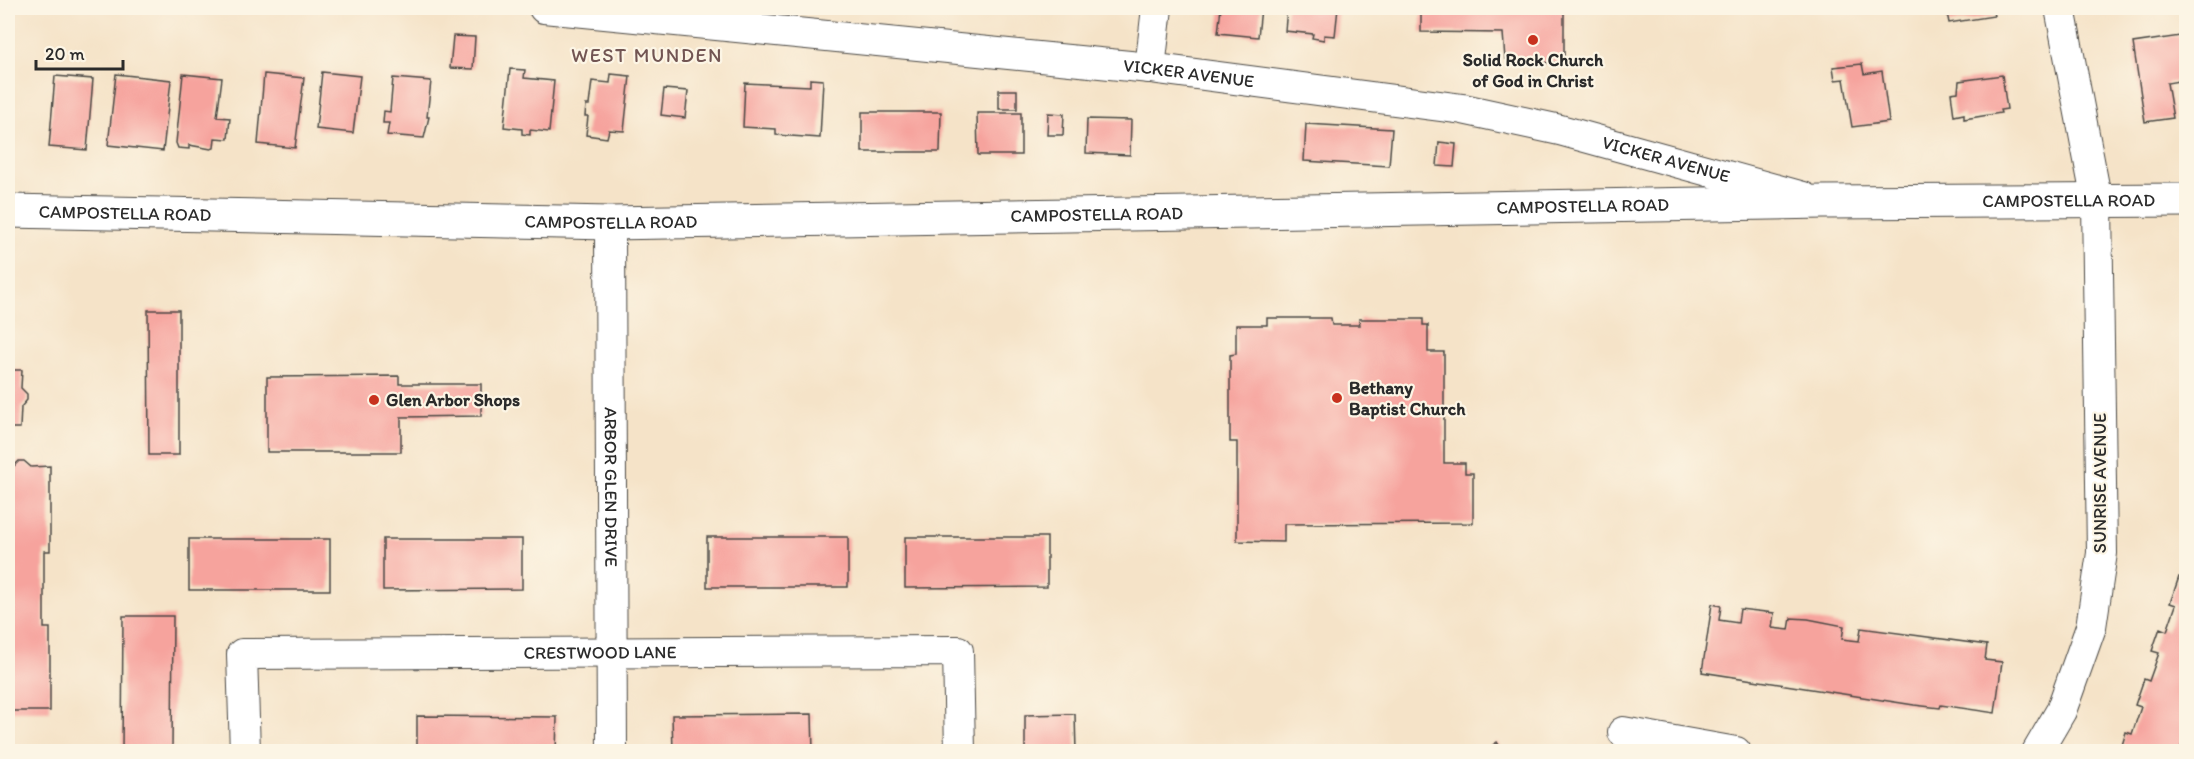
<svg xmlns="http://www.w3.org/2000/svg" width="2194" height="759" viewBox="0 0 2194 759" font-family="Itim,sans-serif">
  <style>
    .building { fill: #f6a39d }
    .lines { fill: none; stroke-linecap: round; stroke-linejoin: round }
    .minor-casing { stroke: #494743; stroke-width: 32 }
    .secondary-casing { stroke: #494743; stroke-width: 35 }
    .minor { stroke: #fff; stroke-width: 30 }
    .secondary { stroke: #fff; stroke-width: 33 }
    .poi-dot { fill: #c8321e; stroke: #fcf5e5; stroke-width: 2 }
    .labels { text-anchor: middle; stroke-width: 4.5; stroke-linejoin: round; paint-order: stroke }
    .poi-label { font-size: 18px; font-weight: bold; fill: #2b2b2b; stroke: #fcf5e5; text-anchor: start }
    .street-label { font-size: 18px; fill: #2b2b2b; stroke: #fcf5e5 }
    .neighbourhood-label { font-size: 20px; letter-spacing: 1.5px; fill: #725553; stroke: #fcf5e5 }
  </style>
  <rect width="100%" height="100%" fill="#fcf5e5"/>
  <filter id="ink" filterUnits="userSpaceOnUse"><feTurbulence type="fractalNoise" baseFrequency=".0167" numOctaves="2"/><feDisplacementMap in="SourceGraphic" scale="12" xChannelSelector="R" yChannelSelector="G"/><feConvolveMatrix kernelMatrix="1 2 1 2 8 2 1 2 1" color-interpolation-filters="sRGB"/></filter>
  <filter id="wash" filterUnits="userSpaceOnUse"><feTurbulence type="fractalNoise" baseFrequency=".008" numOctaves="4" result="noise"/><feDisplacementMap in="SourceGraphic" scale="24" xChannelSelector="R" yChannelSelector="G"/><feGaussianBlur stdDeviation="1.35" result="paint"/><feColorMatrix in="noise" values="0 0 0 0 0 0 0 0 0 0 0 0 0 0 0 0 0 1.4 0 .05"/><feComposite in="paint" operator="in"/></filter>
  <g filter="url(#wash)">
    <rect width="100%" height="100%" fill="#f5e3c8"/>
    <g id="blocks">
      <path class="building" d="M1221,8H1261L1258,37L1218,33Z
        M1287,8H1338L1335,36L1324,35V40L1312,38L1313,34L1285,31Z
        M1421,8H1564V63L1522,62V59H1505L1503,33L1421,32Z
        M1946,8H1992L1994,16L1949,23Z
        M453,36L475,37L473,69L450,68Z
        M2180,36L2182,50H2186V72L2184,73L2185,80L2167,83L2173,118L2145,122L2133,43Z
        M1862,64L1864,74L1882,71L1889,122L1852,127L1844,79L1835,80L1833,67Z
        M510,69L525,70L524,78L554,81L549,132L530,130V135L522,134V129L504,127Z
        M322,72L360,76L353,133L316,129Z
        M116,74L171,80L163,151L108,145Z
        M183,74L222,78L217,117L230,118L228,139L215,138L214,148L211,149L189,145V149L178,148L176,143Z
        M264,74L304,78L295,148L258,144Z
        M611,74L630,76L624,131L609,130L607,138L586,135L588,116H585L586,105H589L592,81L610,83Z
        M2002,75L2007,109L2000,110L2001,113L1964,119V114L1954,116L1951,93L1958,92L1959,81Z
        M55,76L93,79L87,150L49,147Z
        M393,78L431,81L427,117H429L424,138L387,135L389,123H383L384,111L390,112Z
        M810,79L823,80L820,138L776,135V129L743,127L745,83L810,86Z
        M664,89L688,91L685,118L661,115Z
        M999,90H1017V109H999Z
        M2179,96L2186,97V110H2178Z
        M862,112H941L940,152H862Z
        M977,113H1021V155H978Z
        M1048,113L1064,114L1063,135H1047Z
        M1087,119L1131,120L1130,155L1086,153Z
        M1306,124L1392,129L1389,166L1304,161Z
        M1439,142L1456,144L1454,167L1437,166Z
        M148,310H179V455H149Z
        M1267,318H1331L1332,325H1360L1359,319H1423V325H1428V352H1444V463H1465V473H1473V523L1284,524V542L1237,541V442H1230V355L1236,354V325H1267Z
        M8,370H22L21,388L27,394V400L21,407L20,428H8Z
        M399,376V384H481V416L401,417V452H267V377Z
        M19,461H24L31,467L50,466V551H44V628H50V711H8V466H14Z
        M707,537H848V587H707Z
        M905,537H1047V587L905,588Z
        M189,539H330V590H189Z
        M383,539H522V589L383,590Z
        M2179,577L2186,579V731L2181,747L2186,752H2120L2126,732L2132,734L2141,707L2135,705L2144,679L2149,681L2159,653L2152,651L2160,628L2167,631L2176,605L2170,603Z
        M1712,604L1721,606L1719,620L1738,623L1740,609L1774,613L1772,628L1789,630L1791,618L1808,619L1844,626L1842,639L1859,641L1861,628L1987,645L1985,660L2002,662L1995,713L1941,705L1940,708L1914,705L1702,672Z
        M123,616H173L172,752H122Z
        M812,714L813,752H673L672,715Z
        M1075,714L1076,752H1025V715Z
        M417,716L557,717L556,752H417Z
        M1497,742L1503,752H1483Z"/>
    </g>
  </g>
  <g filter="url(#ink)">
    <use href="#blocks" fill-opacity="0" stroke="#494743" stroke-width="1.5"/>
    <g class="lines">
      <defs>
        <g id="minor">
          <path id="s1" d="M544,8L1150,68L1463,109L1560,130L1803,197"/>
          <path d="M1150,68L1157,8"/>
          <path id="s2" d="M610,223L612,752"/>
          <path d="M1623,732L1736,752"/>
          <path id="s3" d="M245,752L242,654L958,651L960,752"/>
          <path d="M2037,752L2061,711L2091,627L2102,553L2097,202L2060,8"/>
        </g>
        <g id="secondary">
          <path id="s4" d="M8,211L610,223L1823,202L2186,200"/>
        </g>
      </defs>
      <use href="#minor" class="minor-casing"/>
      <use href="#secondary" class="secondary-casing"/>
      <use href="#minor" class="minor"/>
      <use href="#secondary" class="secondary"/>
    </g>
  </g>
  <g class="poi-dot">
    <circle cx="1533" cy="40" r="6"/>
    <circle cx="1337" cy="398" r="6"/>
    <circle cx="374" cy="400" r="6"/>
  </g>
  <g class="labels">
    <g class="poi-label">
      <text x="1533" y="66" text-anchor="middle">Solid Rock Church<tspan x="1533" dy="21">of God in Christ</tspan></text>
      <text x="1349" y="394">Bethany<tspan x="1349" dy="21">Baptist Church</tspan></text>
      <text x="386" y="406">Glen Arbor Shops</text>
    </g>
    <g class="street-label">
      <text dy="6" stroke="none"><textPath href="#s1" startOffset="648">VICKER AVENUE</textPath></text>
      <text dy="6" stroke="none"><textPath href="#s1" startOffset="1134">VICKER AVENUE</textPath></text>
      <text dy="6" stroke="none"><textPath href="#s4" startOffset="2061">CAMPOSTELLA ROAD</textPath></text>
      <text dy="6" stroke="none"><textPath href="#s4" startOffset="1575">CAMPOSTELLA ROAD</textPath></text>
      <text dy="6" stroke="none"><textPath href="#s4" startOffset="117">CAMPOSTELLA ROAD</textPath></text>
      <text dy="6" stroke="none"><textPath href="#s4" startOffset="1089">CAMPOSTELLA ROAD</textPath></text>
      <text dy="6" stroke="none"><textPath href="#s4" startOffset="603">CAMPOSTELLA ROAD</textPath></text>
      <text transform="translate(2100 483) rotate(-90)" y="6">SUNRISE AVENUE</text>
      <text dy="6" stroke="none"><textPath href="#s2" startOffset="264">ARBOR GLEN DRIVE</textPath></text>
      <text dy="6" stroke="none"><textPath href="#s3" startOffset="456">CRESTWOOD LANE</textPath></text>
    </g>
    <g class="neighbourhood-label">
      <text x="647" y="62">WEST MUNDEN</text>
    </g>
  </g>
  <rect width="2194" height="759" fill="none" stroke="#fcf5e5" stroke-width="30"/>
  <path d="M36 60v9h87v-9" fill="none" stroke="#2b2b2b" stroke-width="3"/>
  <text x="45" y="60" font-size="18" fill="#2b2b2b" stroke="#fcf5e5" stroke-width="4.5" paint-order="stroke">20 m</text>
</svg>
